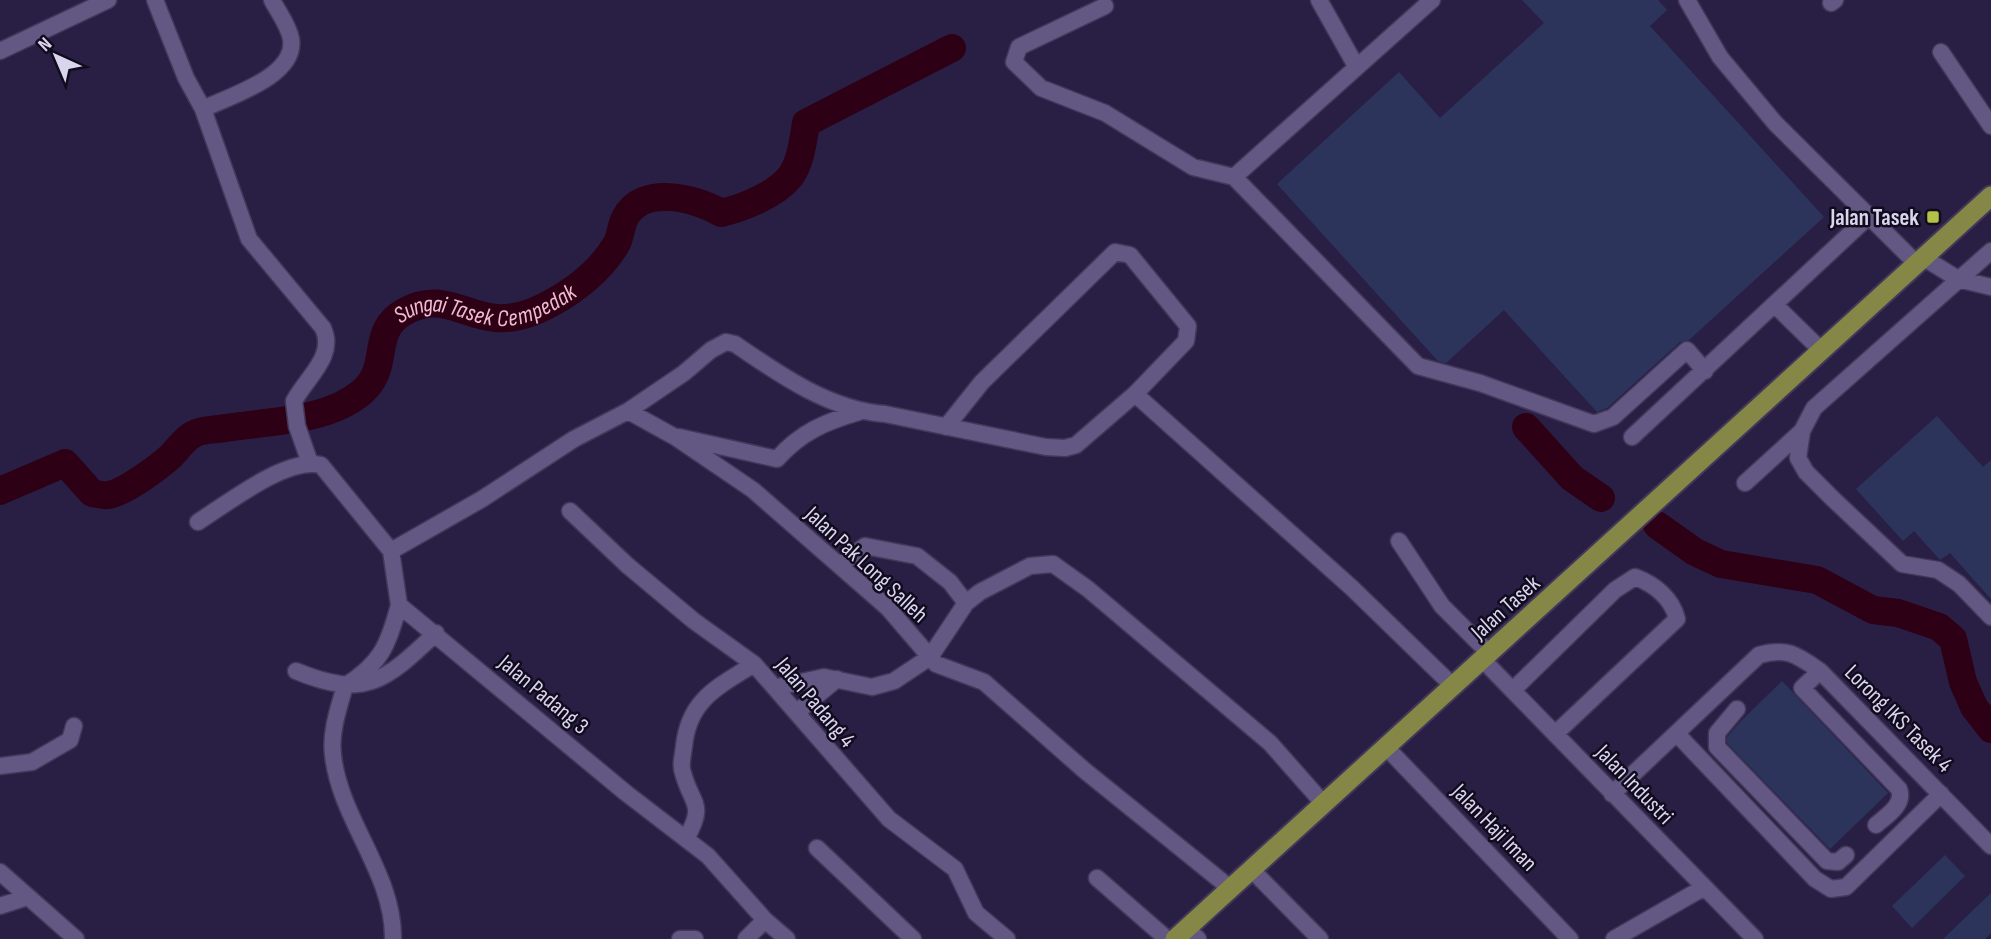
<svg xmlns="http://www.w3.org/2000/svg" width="1991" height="939" viewBox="0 0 1991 939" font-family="'Sofia Sans Condensed',sans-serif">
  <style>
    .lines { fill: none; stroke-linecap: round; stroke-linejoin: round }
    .river { stroke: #2d0016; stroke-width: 28 }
    .building { fill: #2d345c }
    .minor-casing { stroke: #433859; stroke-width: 19 }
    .major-casing { stroke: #433859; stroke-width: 23 }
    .minor { stroke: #625883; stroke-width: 16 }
    .major { stroke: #858747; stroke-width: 19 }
    .poi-dot { fill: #b6c148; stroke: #110c1d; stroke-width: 2.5 }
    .labels { text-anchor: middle; stroke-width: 5; stroke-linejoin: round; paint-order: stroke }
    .poi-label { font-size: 23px; font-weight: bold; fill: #dad5ee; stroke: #110c1d; text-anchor: end }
    .street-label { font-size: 23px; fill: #dad5ee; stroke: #110c1d }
    .water-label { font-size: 24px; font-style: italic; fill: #f2bacf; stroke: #110c1d }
  </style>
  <rect width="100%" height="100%" fill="#291f45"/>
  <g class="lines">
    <g class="river">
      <path d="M1526,427L1572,478L1601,498"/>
      <path id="s1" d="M0,491L65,463L92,493C97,494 104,496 108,495C124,493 159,467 171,456C178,449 185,438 194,434C202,429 216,430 225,428C268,421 327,422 362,392C392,366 369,332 404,312C440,291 462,315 496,318C521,320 544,308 565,295C585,282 605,264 617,243C621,235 621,225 625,218C642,184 696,198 721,213C743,208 775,195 790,177C801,162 803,141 806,123L952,48"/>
      <path d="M1657,525L1695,552L1721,564L1817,580L1873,610L1898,613L1939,627L1953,639L1963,682L1974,707L1991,729"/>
    </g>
  </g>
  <path class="building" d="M1522,0H1658L1667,10L1650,26L1824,217L1689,340L1680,342L1607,408L1597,412L1504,310L1446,363L1438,361L1277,184L1399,72L1440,118L1544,23Z
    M1937,416L1983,467L1991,460V599L1950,553L1940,560L1914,531L1903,541L1856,489Z
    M1782,681L1888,793L1830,849L1727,743V737L1740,722Z
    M1945,855L1965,876L1912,928L1892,906Z
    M1991,893V933L1985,939H1943Z"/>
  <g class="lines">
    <defs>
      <path id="minor" d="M155,0L186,78L203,109L249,239L323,328C336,356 307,377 294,401L297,426L310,463
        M1319,0L1356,66
        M1687,0L1720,57L1775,123L1917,264
        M1831,3L1835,0
        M1105,6L1019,47L1014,62L1041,88L1105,113L1193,167L1234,177L1418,366L1480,383L1594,424L1613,417L1687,350L1705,371
        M0,51L108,0
        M1941,52L1991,126
        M203,109C230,96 297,76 291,39C289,26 278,12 272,0
        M1234,177L1432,0
        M1924,258L1958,279L1991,287
        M1776,306L1822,351
        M628,411L675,437L753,490L888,608L936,664L984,682L1084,770L1230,888
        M946,427L982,382L1115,252L1130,255L1188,326L1186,341L1135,394
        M1802,431L1798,458L1806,472L1832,498L1902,564L1938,570L1959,584L1991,617
        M679,437L777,459C801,432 825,422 859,412
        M1632,437L1868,217
        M1745,483L1802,431L1814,408L1991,251
        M570,511L627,565L694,621L754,664L889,819L955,869L976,913L1007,939
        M198,522C228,503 286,457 321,465L391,551L399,605L626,793L708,856L765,920L787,939
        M1399,541L1442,606L1490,654
        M391,551L482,499L574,439L628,411L684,373L711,350L726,342L735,344C780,375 830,410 885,414L1046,447L1065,448L1076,445L1135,394L1352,588L1454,687
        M841,565L865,546L917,556L950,582L966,603
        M1483,660L1755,939
        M296,671C366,700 386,680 436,633
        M1820,671L1802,688L1899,789C1905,805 1886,816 1876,825
        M778,687L824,677L872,687L894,681L930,657L966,603L980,592L1030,566L1053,564L1088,589L1270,743L1323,803
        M1513,690L1615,590L1635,577C1654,584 1672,598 1677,619L1555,734
        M1737,709L1717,733V747L1827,861L1838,862L1846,855
        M797,712L837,679
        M1677,734L1815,879L1831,889L1846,887L1941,794
        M1386,747L1570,939
        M0,766L32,762L70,740L74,726
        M1612,794L1759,655C1787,647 1797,655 1820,671L1991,846
        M686,839C706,803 692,806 683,773C680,766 683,755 684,746C689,699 718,687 754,664
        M817,848L913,939
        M1251,869L1320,939
        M0,872L76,939
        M1097,878L1167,939
        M0,906L28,897
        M1186,928L1198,939
        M393,939C394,873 340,820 333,755C330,732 339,707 345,686C381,663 388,646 399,605
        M680,939H695
        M746,939L765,920
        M1614,939L1703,888"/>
      <path id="major" d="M1175,939L1991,196"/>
    </defs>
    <use href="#minor" class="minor-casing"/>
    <use href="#major" class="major-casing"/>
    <use href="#minor" class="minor"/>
    <use href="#major" class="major"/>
  </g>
  <rect class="poi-dot" x="1926" y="210" width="14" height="14" rx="3.5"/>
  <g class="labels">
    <g class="poi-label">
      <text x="1919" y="225">Jalan Tasek</text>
    </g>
    <g class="street-label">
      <text transform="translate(867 564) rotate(43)" y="8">Jalan Pak Long Salleh</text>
      <text transform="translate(1505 607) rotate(-42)" y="8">Jalan Tasek</text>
      <text transform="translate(544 694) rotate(40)" y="8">Jalan Padang 3</text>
      <text transform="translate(816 702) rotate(50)" y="8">Jalan Padang 4</text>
      <text transform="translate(1899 718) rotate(45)" y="8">Lorong IKS Tasek 4</text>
      <text transform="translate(1635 784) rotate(46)" y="8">Jalan Industri</text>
      <text transform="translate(1495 827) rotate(46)" y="8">Jalan Haji Iman</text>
    </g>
    <g class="water-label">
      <text dy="8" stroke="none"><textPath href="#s1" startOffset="588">Sungai Tasek Cempedak</textPath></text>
    </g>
  </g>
  <g transform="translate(56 56) rotate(316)" stroke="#110c1d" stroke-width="5" paint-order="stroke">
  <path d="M0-5L12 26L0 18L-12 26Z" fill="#dad5ee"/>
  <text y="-10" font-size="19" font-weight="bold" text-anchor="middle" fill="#dad5ee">N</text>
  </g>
</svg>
